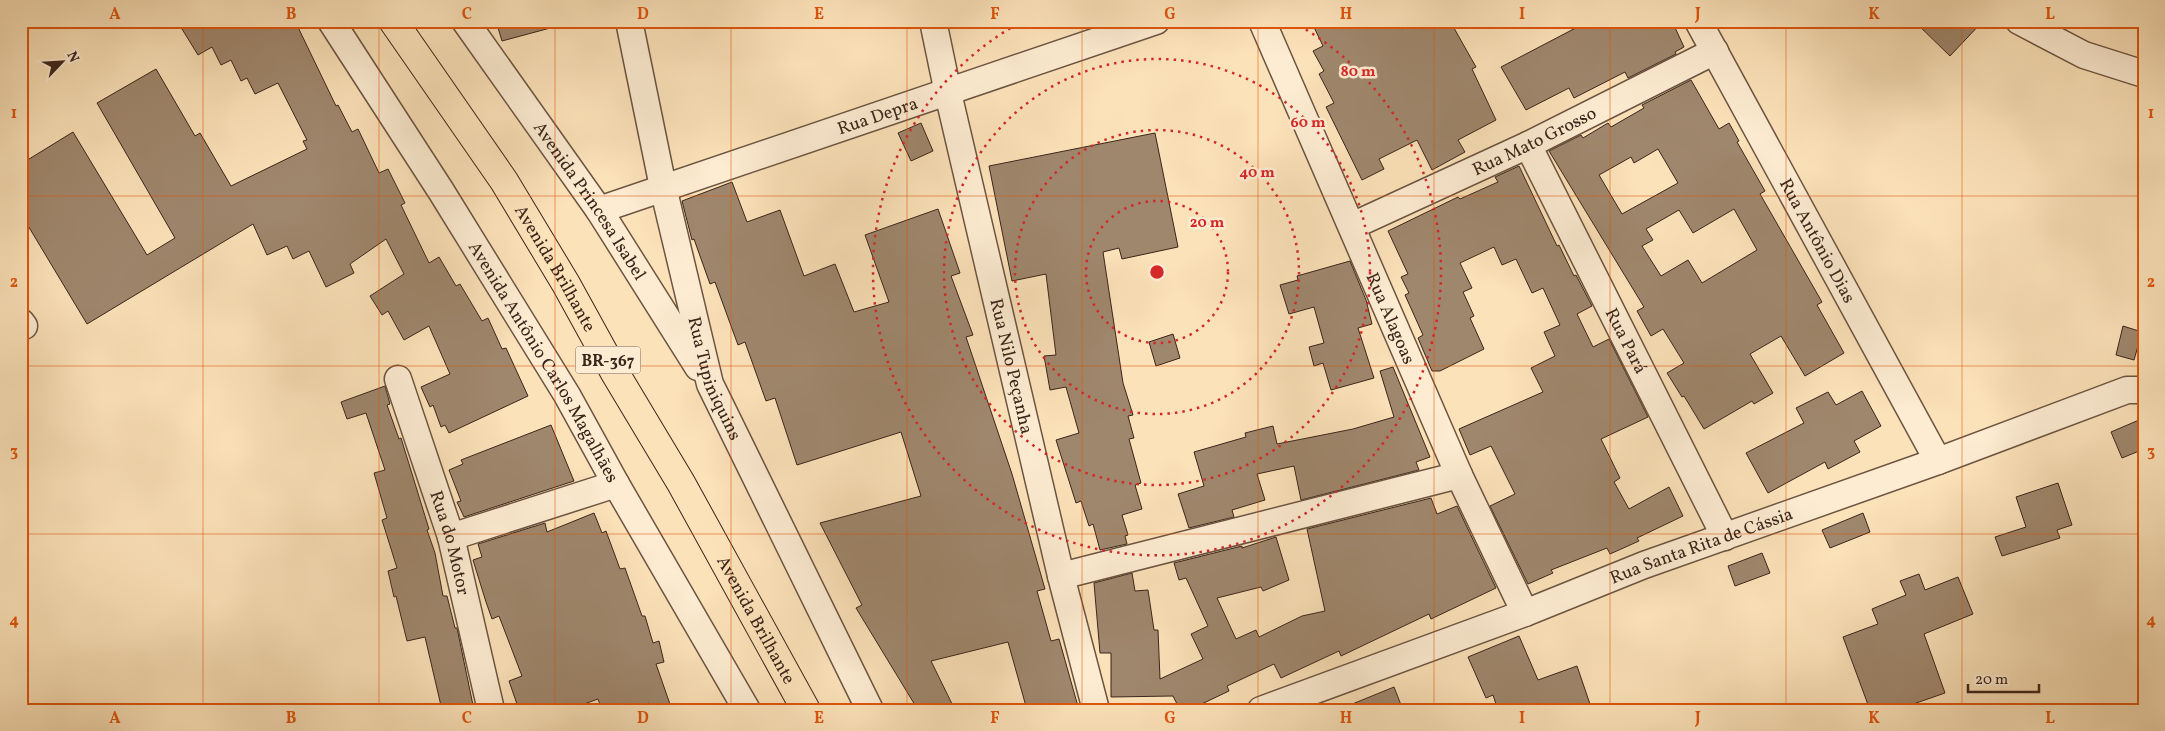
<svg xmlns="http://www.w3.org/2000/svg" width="2165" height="731" viewBox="0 0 2165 731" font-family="Vollkorn,serif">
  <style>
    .building { fill: #9f876d; stroke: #3b251b; fill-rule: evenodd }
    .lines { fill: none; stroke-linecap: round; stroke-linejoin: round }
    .minor-casing { stroke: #6b5442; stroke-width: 29 }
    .major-casing { stroke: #3b251b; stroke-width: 30 }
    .minor { stroke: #fdecd2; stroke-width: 26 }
    .major { stroke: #fce2b9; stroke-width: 28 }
    .grid { fill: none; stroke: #df560d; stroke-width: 1; stroke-opacity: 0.55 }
    .ring { fill: none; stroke: #d62828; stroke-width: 2.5; stroke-dasharray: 2.5 5 }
    .labels { text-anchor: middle; stroke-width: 5; stroke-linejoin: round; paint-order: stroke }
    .shield { fill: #fdecd2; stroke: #756152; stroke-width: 1 }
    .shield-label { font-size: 16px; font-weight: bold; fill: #3b251b }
    .street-label { font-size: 18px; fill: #3b251b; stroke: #fdecd2 }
    .centre { fill: #d62828; stroke: #fdecd2; stroke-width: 2.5 }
    .ring-label { font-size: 15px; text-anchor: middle; font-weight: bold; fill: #d62828; stroke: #fdecd2; stroke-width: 5; stroke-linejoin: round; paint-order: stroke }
    .neatline { fill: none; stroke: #df560d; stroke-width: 2 }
    .grid-label { font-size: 16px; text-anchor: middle; font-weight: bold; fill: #df560d }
  </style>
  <rect width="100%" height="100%" fill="#fce2b9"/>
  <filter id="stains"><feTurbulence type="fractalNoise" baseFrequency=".004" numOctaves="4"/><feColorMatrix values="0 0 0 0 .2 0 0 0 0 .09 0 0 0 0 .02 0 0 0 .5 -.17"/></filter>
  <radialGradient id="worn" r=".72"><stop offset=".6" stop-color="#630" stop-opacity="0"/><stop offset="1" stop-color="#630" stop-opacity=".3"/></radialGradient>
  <path class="building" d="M194,21H295L336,106L338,105L352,132L358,129L379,173L388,169L405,203L401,205L429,263L439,257L456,286L460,284L482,321L488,318L502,349L506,348L528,396L449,433L445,425L441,427L433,405L430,407L421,387L450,374L429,326L404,340L388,311L382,315L370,296L404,274L386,239L350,264L354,273L326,287L309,251L293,259L287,246L267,255L253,224L87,324L21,214V164L73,132L147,255L175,238L97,103L156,69L195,136L200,133L231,186L307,149L303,141L307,140L278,83L255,94L247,78L241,81L231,60L221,65L212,47L198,55L182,29Z
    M496,21H553L554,27L502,41Z
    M1311,21H1398L1402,29L1417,21H1450L1476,67L1472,69L1496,120L1458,140L1465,152L1432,170L1417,140L1379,159L1384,169L1362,180L1326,107L1334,103L1319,74L1324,71L1313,51L1323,46Z
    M1589,21H1672L1684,47L1675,52L1676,54L1628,78L1625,72L1574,98L1569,88L1526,110L1501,67Z
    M1914,21H1983L1950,56Z
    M1691,80L1719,129L1729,123L1739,141L1737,142L1765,191L1760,194L1822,302L1817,305L1844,353L1805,376L1781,336L1750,354L1773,393L1754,404L1752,401L1704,429L1684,396L1682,397L1667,373L1684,363L1663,329L1651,336L1637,311L1644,307L1549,151L1581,135L1583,138L1608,123L1611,127L1644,108L1642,105ZM1658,149L1678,183L1622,214L1599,175L1631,157L1634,163ZM1734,209L1757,250L1702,283L1688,260L1661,276L1642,246L1653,240L1646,229L1679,210L1693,233Z
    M921,123L933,151L911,161L898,133Z
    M1155,133L1178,247L1122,259L1119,248L1103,252L1123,383L1133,415L1128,416L1134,438L1129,439L1141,483L1135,485L1142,509L1122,515L1128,535L1125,536L1127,544L1100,550L1093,524L1089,526L1081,501L1076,503L1056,440L1079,433L1066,387L1050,390L1044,356L1056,355L1046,274L1012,281L989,166Z
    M1519,166L1557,246L1559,245L1574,276L1576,275L1592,306L1577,314L1593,347L1609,339L1648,417L1601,439L1620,478L1614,482L1629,509L1669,487L1683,516L1637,538L1639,541L1610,554L1607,548L1551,570L1553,573L1528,584L1490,506L1515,494L1491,446L1470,455L1459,429L1543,392L1531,368L1555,356L1544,332L1560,325L1543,288L1532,293L1516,259L1502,265L1494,247L1460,263L1472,288L1463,292L1474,316L1470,318L1484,349L1440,371H1432L1418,338L1423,335L1405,295L1409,293L1401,277L1408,274L1388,231L1458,197L1460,199L1498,182L1495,177Z
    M732,182L747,222L780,210L804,276L835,264L854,312L889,302L865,235L938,209L960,273L951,276L973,335L966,337L1012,474L1045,589L1037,591L1051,641L1059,639L1079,710H1027L1008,642L931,661L955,710H918L856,608L862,605L820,523L921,496L901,432L797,465L775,398L766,401L745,342L738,345L715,282L710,284L694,239L692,240L682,201Z
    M1350,261L1366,300L1372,324L1358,328L1374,378L1331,390L1323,363L1314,366L1309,347L1324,343L1314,307L1289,314L1280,285L1298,280L1297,276Z
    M2123,326L2142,332L2134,360L2116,355Z
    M1173,334L1180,358L1156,366L1149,342Z
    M1393,367L1430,457L1416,462L1419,470L1301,500L1294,466L1257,474L1265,500L1232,510L1234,517L1189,528L1178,494L1204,486L1194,452L1246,437L1245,433L1273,426L1277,444L1353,429L1394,417L1380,371Z
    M385,386L390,404L387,405L399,439L401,438L429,529L427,530L435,553L443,596H447L455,628H457L474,710H442L425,637L407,641L396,596L394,597L388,571L397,568L382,520L387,518L374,473L385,470L366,413L347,419L341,402Z
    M1862,391L1881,426L1854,441L1860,452L1828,469L1825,462L1768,493L1746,453L1804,423L1796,408L1828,392L1836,405Z
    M2139,420L2144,433V449L2122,458L2111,432Z
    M551,425L574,481L464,517L457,502L461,501L449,470L463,464L461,460Z
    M2058,483L2072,525L2057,530L2060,538L2002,556L1995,537L2026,527L2016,497Z
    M1431,498L1437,514L1457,506L1496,588L1431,619L1429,614L1341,656L1339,651L1281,678L1274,664L1227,686L1229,691L1189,710H1180L1173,696L1111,697V653H1100L1094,583L1132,573L1135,591L1148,590L1154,630H1158L1160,679L1203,659L1191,634L1208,626L1186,578L1179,580L1174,563L1242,546V548L1276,537L1289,580L1263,591L1261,587L1217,598L1236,639L1256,630L1259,637L1302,616L1325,611L1307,529Z
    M594,513L602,533L606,531L620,569L625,568L642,616H645L653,643L659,641L664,662L656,664L672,710H651L649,703L631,710H602L598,699L573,708L572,704L555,710H519L509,681L522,676L499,616L492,619L486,602L473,560L482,557L478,544L545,523L547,532Z
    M1863,513L1870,532L1830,548L1822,530Z
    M1762,553L1770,573L1735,586L1728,566Z
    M1919,574L1925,590L1958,577L1973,614L1924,634L1945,693L1896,710H1870L1843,637L1878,624L1872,609L1906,595L1900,581Z
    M1519,636L1538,680L1577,666L1592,710H1498L1493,695L1486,698L1468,657Z
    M1394,687L1403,710H1340V709Z"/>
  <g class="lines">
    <defs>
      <g id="minor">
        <path id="s1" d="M331,21L441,191L567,395L616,484L747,710"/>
        <path id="s2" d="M465,21L599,210L698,367"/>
        <path id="s3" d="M629,21L663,187L710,384L870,710"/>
        <path id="s4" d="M933,21L948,93L1061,576L1096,710"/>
        <path id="s5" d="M1262,21L1459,475L1525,613"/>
        <path id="s6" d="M1698,21L1938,461"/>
        <path d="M2019,21L2084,55L2144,74"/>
        <path id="s7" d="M1528,145L1725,537"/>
        <path id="s8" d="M599,210L1156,21"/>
        <path id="s9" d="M1352,226L1528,145L1715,51"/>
        <path d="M21,322L24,326"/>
        <path id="s10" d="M398,379L451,537L491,710"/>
        <path d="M451,537L616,484"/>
        <path d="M1061,576L1459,475"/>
        <path id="s11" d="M1261,710L1525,613L1644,565L1938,461L2127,390H2144"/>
      </g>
      <g id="major">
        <path id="s12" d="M393,21L504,181L566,284L615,373L681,483L806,710"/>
      </g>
    </defs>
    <use href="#minor" class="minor-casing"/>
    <use href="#major" class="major-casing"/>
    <use href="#minor" class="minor"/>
    <use href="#major" class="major"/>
  </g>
  <path class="grid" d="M203,21V710M379,21V710M555,21V710M731,21V710M907,21V710M1082,21V710M1258,21V710M1434,21V710M1610,21V710M1786,21V710M1962,21V710M21,196H2144M21,366H2144M21,534H2144"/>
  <g class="ring">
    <circle cx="1157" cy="272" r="71"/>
    <circle cx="1157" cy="272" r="142"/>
    <circle cx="1157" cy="272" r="213"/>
    <path d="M1293 22A284 284 0 1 1 1021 22"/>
  </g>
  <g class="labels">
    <rect class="shield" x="575.5" y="346.5" width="65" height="27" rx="4"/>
    <g class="shield-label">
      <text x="608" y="366">BR-367</text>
    </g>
    <g class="street-label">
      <text dy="6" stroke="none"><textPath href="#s8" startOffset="294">Rua Depra</textPath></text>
      <text dy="6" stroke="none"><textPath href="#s9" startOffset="201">Rua Mato Grosso</textPath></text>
      <text dy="6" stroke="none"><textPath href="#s2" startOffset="219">Avenida Princesa Isabel</textPath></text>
      <text dy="6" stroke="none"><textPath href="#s6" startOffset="250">Rua Antônio Dias</textPath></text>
      <text dy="6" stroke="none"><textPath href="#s12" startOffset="296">Avenida Brilhante</textPath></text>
      <text dy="6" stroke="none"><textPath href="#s5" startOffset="324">Rua Alagoas</textPath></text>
      <text dy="6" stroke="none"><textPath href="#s7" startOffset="219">Rua Pará</textPath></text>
      <text dy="6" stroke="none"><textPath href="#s1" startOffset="402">Avenida Antônio Carlos Magalhães</textPath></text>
      <text dy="6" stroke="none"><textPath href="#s4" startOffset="354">Rua Nilo Peçanha</textPath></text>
      <text dy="6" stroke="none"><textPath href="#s3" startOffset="368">Rua Tupiniquins</textPath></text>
      <text dy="6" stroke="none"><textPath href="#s10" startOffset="172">Rua do Motor</textPath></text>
      <text dy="6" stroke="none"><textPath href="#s11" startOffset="470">Rua Santa Rita de Cássia</textPath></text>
      <text dy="6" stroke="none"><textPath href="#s12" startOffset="701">Avenida Brilhante</textPath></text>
    </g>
  </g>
  <circle cx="1157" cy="272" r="8" class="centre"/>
  <g class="ring-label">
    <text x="1358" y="76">80 m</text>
    <text x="1308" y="127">60 m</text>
    <text x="1257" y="177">40 m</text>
    <text x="1207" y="227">20 m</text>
  </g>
  <rect width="2165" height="731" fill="none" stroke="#fce2b9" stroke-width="55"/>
  <g transform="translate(62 62) rotate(65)" stroke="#fdecd2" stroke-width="4" paint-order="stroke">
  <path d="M0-4L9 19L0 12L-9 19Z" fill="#3b251b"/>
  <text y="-8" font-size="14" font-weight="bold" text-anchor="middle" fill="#3b251b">N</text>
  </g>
  <path d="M1968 684v8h71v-8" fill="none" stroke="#3b251b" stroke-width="2.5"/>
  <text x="1975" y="684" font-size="15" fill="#3b251b" stroke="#fdecd2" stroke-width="4" paint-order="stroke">20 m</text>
  <rect x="28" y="28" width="2110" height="676" class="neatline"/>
  <g class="grid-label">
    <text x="115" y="19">A</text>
    <text x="291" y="19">B</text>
    <text x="467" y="19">C</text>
    <text x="643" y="19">D</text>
    <text x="819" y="19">E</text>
    <text x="995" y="19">F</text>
    <text x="1170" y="19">G</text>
    <text x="1346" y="19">H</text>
    <text x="1522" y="19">I</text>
    <text x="1698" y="19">J</text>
    <text x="1874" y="19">K</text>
    <text x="2050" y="19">L</text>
    <text x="14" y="118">1</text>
    <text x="2151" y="118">1</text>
    <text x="14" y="287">2</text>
    <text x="2151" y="287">2</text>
    <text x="14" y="456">3</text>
    <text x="2151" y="456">3</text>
    <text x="14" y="625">4</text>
    <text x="2151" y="625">4</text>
    <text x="115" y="723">A</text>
    <text x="291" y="723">B</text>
    <text x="467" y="723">C</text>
    <text x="643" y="723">D</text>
    <text x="819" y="723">E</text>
    <text x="995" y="723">F</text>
    <text x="1170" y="723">G</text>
    <text x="1346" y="723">H</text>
    <text x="1522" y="723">I</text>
    <text x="1698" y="723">J</text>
    <text x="1874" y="723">K</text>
    <text x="2050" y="723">L</text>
  </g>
  <rect width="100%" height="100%" filter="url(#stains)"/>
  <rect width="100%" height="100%" fill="url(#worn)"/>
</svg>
